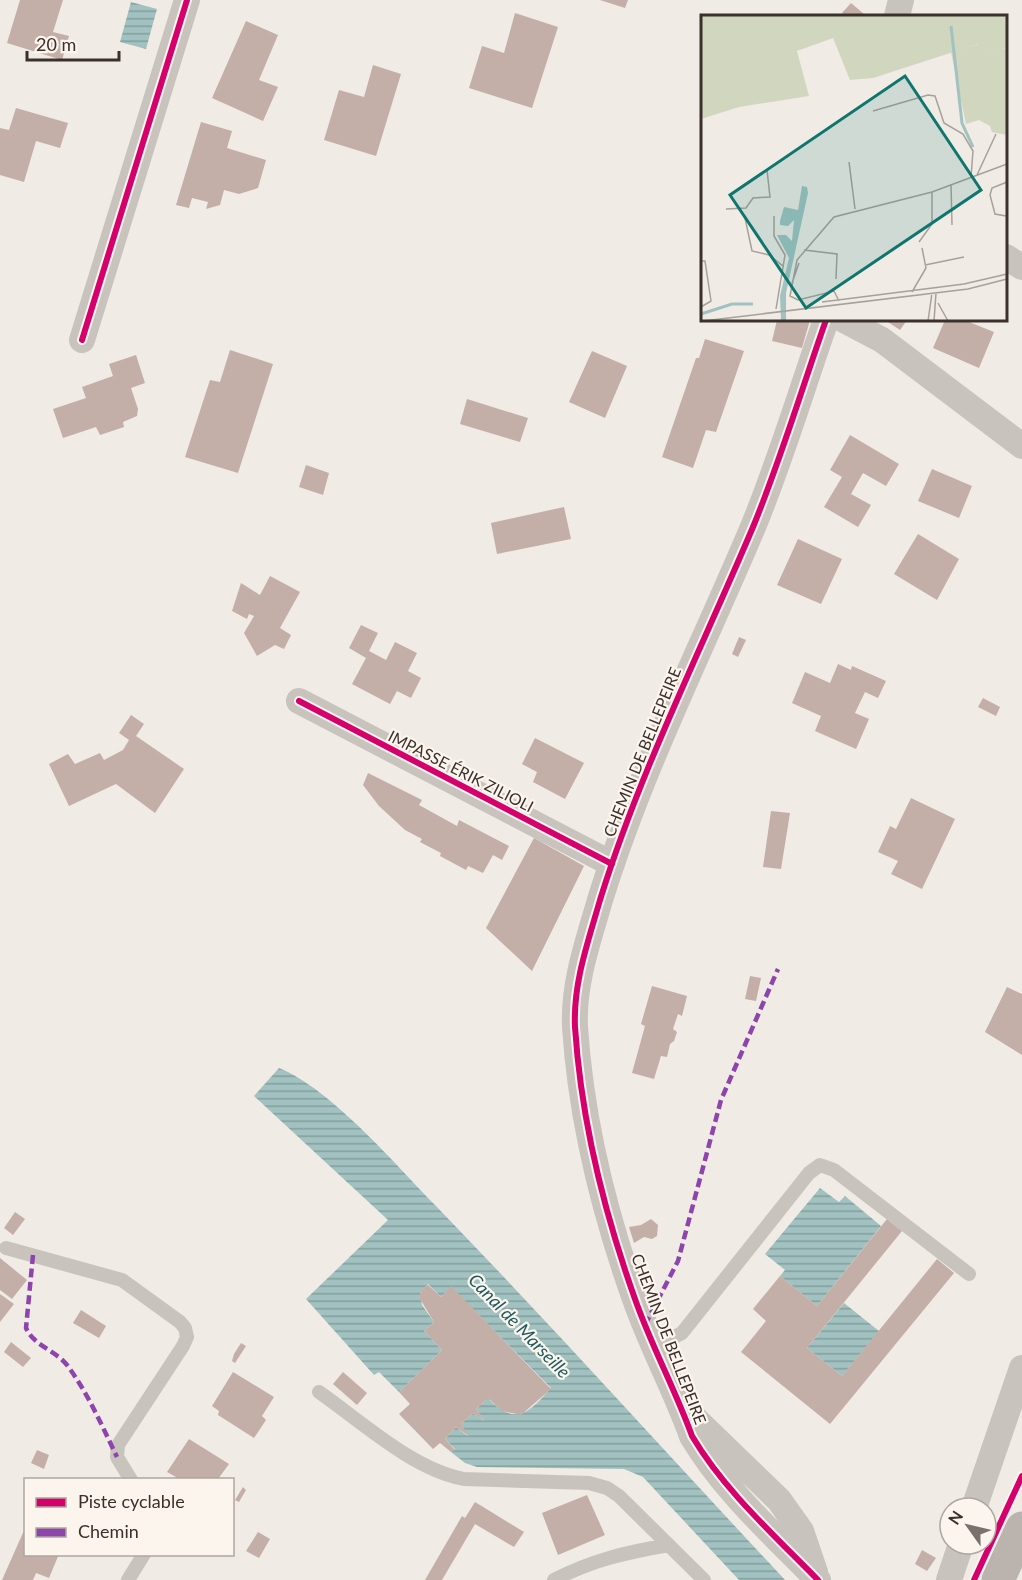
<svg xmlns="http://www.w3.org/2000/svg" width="1022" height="1580" viewBox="0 0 1022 1580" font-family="Lato,sans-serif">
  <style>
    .water { fill: url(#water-rules) }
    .building { fill: #c3afa7 }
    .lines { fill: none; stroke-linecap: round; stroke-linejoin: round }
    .service { stroke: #c9c3be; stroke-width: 14 }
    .minor { stroke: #c9c3be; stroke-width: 26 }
    .secondary { stroke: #bab3ae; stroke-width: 33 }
    .quiet { stroke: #8e44ad; stroke-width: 4.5; stroke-dasharray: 9 4.5; stroke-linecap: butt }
    .cycleway-casing { stroke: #fbf5ee; stroke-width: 10 }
    .cycleway { stroke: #d6006c; stroke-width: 6 }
    .labels { text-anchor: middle; stroke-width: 4.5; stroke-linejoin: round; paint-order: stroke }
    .street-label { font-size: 16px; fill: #3b302b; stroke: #fbf5ee }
    .water-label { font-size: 18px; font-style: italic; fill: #1f5a5e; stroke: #fbf5ee }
    .inset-river { fill: none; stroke: #a1c2c1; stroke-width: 3 }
    .inset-road { fill: none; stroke: #a8a09b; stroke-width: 1.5 }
    .view { fill: #0f766e; fill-opacity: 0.15; stroke: #0f766e; stroke-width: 3 }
    .inset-edge { fill: none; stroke: #3b302b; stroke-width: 3 }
  </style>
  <defs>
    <pattern id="water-rules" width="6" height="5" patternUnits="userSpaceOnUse" patternTransform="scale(1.5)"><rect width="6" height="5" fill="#a1c2c1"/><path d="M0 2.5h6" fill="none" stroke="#849e9d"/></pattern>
  </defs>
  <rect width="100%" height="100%" fill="#f0ebe5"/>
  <path class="water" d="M131,2L157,9L146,49L120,42Z
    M279,1068C331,1089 395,1164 435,1205C554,1328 668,1455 785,1580H739L643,1477L624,1469L477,1467L465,1463L451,1452L455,1449L445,1439L456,1427L468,1436L461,1424L473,1413L484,1421L476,1409L488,1398C515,1427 529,1413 551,1388L451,1287L441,1297L428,1284L420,1293L422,1305L434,1322L424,1331L442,1350L399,1392L379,1372L374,1375L306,1299L388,1220L254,1096Z
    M820,1188L839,1202L845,1196L881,1226L817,1306L780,1276L785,1270L765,1254Z
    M844,1303L879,1331L842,1376L807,1348Z"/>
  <path class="building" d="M20,0H63L53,32L69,36L62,60L7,43Z
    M600,0H628L625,8Z
    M851,3L864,14L862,16H846L842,13Z
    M515,13L558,27L532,108L469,88L482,46L504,53Z
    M246,21L278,35L259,80L278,87L263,121L212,98Z
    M373,65L401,74L376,156L324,140L339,90L364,97Z
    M16,108L68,123L60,148L36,141L24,182L0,175V128L9,130Z
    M201,122L232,131L227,148L266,160L258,188L239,194L224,190L220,205L206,209L208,202L192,198L189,208L176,205Z
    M777,320H810L802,348L772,341Z
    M885,320H907L900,330Z
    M945,320H964L994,332L979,368L933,348Z
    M705,339L744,351L716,432L706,430L693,468L662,457L696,358H699Z
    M230,350L273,364L238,473L185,457L210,380L220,382Z
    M592,351L627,366L605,418L569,402Z
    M136,355L145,383L131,388L138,409L137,416L123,422L124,427L100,435L96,427L63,438L53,409L86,398L82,387L113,376L109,364Z
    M467,399L528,418L520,442L460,424Z
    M850,435L899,464L886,486L863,473L851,494L871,505L858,527L824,507L842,477L830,470Z
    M306,465L329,473L323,495L299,487Z
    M932,469L972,486L959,518L918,501Z
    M564,507L571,539L497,554L491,523Z
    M918,534L959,559L937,600L894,574Z
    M798,539L842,559L821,604L777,585Z
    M270,576L300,592L280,628L291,635L284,649L275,645L257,656L244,633L254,616L249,614L247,619L232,611L241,583L260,595Z
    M361,625L378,633L369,651L386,660L395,642L417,653L408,671L421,678L411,698L397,691L390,704L352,684L366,658L349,648Z
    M739,637L746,640L738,657L732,654Z
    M838,664L851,670L852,666L886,681L878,698L865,692L855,713L869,719L856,749L815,731L821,716L792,703L805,672L830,683Z
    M983,698L1000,707L996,716L978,707Z
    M131,715L144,724L136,736L184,769L155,813L116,784L69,806L49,764L68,754L75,764L100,753L104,760L123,750L129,740L119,733Z
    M535,738L584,763L565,799L533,782L537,772L522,764Z
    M368,773L422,800L419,805L457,826L459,820L509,846L502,860L493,855L483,873L468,866L466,870L440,856L441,853L420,842L422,839L405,830L379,806L363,785Z
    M911,798L955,819L922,889L891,874L898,861L878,852L890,826L896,829Z
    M771,811L790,813L781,869L763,867Z
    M534,838L584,866L532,971L486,928Z
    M750,976L761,978L756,1001L745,999Z
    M652,986L687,996L682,1016L678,1014L673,1029L677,1032L674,1041L670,1044L667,1057L661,1056L654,1079L632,1073L645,1026L641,1024Z
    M1007,987L1022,994V1055L985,1032Z
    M15,1212L25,1219L13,1235L4,1228Z
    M651,1219L658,1225L657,1236L652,1239L644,1237L634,1243L629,1227L641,1225Z
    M887,1219L902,1231L807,1348L842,1376L937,1259L954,1273L830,1424L741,1352L766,1321L753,1309L780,1276L817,1306Z
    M0,1258L27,1280L12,1299L0,1290Z
    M427,1284L441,1297L451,1286L551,1389L521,1415L502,1411L488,1398L476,1409L484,1421L473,1413L461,1424L469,1436L456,1427L445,1439L455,1450L451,1452L440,1443L433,1449L399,1414L410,1404L399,1392L442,1350L424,1331L434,1322L420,1299V1293Z
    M0,1294L14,1304L0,1322Z
    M81,1310L106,1326L99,1338L73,1323Z
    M11,1342L31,1358L23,1367L4,1352Z
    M241,1343L246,1346L235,1363L232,1361L234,1354Z
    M233,1372L274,1397L262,1416L266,1420L254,1438L218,1415L219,1411L212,1406Z
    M343,1372L367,1393L357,1405L333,1384Z
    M189,1439L229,1464L218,1479H175L176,1477L167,1472Z
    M37,1450L49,1455L44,1469L31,1463Z
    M243,1487L246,1490L239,1502L235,1500Z
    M587,1495L605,1535L558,1555L542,1513Z
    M475,1502L524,1532L514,1547L475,1524L442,1580H425L462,1516L465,1518Z
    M26,1526V1554H59L49,1578L36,1573L33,1580H2Z
    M258,1532L270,1539L259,1558L246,1551Z
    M922,1550L936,1558L927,1571L915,1564Z"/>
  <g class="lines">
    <path class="service" d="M6,1248L122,1280L180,1322L185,1328L187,1337L183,1346L118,1445L117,1457L131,1480
      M655,1347L682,1333L809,1173L820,1165L834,1170L969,1274
      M319,1392C362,1422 412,1469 464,1479L589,1483L607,1488L619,1496L704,1580
      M128,1580L144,1554
      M554,1580C592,1560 628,1552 669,1545"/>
    <path class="minor" d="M897,16L901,0
      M1006,257L1022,267
      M844,320L882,340L1022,446
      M82,340L187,0
      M299,701L612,864
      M687,1411L779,1500L801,1531L815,1572
      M974,1508L1022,1368
      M818,1580C774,1535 724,1490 692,1436C675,1389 651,1345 635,1299C604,1212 581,1119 575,1027C573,983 588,942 600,900C640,771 701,650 753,527C781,459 802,388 826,320
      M949,1580L961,1544"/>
    <path class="secondary" d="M998,1580L1022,1528"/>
    <path class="quiet" d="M33,1255L26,1328C34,1346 55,1350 67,1365C88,1393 102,1426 117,1457
      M645,1325L678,1261L721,1100L778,969"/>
    <defs>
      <path id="cycleway" d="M82,340L187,0
        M299,701L612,864
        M818,1580C774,1535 724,1490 692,1436C675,1389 651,1345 635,1299C604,1212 581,1119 575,1027C573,983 588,942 600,900C640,771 701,650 753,527C781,459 802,388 826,320
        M974,1580L1022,1476"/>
    </defs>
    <use href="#cycleway" class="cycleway-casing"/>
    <use href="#cycleway" class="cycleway"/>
  </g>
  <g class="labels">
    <g class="street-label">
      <text transform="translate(642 752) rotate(-68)" y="6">CHEMIN DE BELLEPEIRE</text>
      <text transform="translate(461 771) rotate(27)" y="6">IMPASSE ÉRIK ZILIOLI</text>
      <text transform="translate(669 1339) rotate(69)" y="6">CHEMIN DE BELLEPEIRE</text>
    </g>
    <g class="water-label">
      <text transform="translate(519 1326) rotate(46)" y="6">Canal de Marseille</text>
    </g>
  </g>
  <g transform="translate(701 15)">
    <rect width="306" height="306" fill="#f0ebe5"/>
    <path d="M0,0H306V33L300,34L302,44L277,29L172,63L149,65L132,23L96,36L108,81L38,92L0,104Z" fill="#d1d6bf"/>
    <path d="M278,29L301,43L299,34L306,33V120L291,117L289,111L278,105L265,109L250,37Z" fill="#d1d6bf"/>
    <path d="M101,171L106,172L107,178L85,278V306H80L79,281L88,243L76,220H85L91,226L93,205L87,211L79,210V206L83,192L97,195Z" fill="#a1c2c1"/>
    <path class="inset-river" d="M250,11L261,108L272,132M0,299L31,289H52"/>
    <path class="inset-road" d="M172,96L227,80L234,81L243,108L262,119L272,136L270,162M148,147L154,194M276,160L295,119M250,169L251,210M25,194L45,193L52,183L69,182L66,155M73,201V221L84,240L75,294M305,201L294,199L289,180L291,173L306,167M306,201V222M44,203L51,236L68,240L82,251M218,227L231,209V177M103,235L136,239L135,264M0,246H4L10,286L0,292M224,250L263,242M91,268L98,248M211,277L225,253L221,233M138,286L133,276L97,285L89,281L96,245L133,202L231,177L306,149M121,287L263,269L306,259M237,288L247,306M2,306L267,274L306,264M227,306L231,278M233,306L235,278"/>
    <path class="view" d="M204,61L280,175L105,293L29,180Z"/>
    <rect width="306" height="306" class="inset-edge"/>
  </g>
  <rect x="24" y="1478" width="210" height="78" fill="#fbf5ee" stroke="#aea6a0" stroke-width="1.5"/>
  <rect x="36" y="1498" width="30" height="9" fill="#d6006c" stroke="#aea6a0" stroke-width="1.5"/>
  <text x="78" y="1508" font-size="18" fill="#3b302b">Piste cyclable</text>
  <rect x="36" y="1528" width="30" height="9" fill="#8e44ad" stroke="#aea6a0" stroke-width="1.5"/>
  <text x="78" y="1538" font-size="18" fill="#3b302b">Chemin</text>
  <g transform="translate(968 1526) rotate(304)"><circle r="28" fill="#fbf5ee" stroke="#aea6a0" stroke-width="1.5"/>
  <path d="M0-4.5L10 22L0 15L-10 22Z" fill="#7a716c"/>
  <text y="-9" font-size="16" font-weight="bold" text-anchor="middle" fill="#3b302b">N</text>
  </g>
  <path d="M27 51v9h92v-9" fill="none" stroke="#3b302b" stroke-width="3"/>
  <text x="36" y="51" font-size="18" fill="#3b302b" stroke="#fbf5ee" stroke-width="4.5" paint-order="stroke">20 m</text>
</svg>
